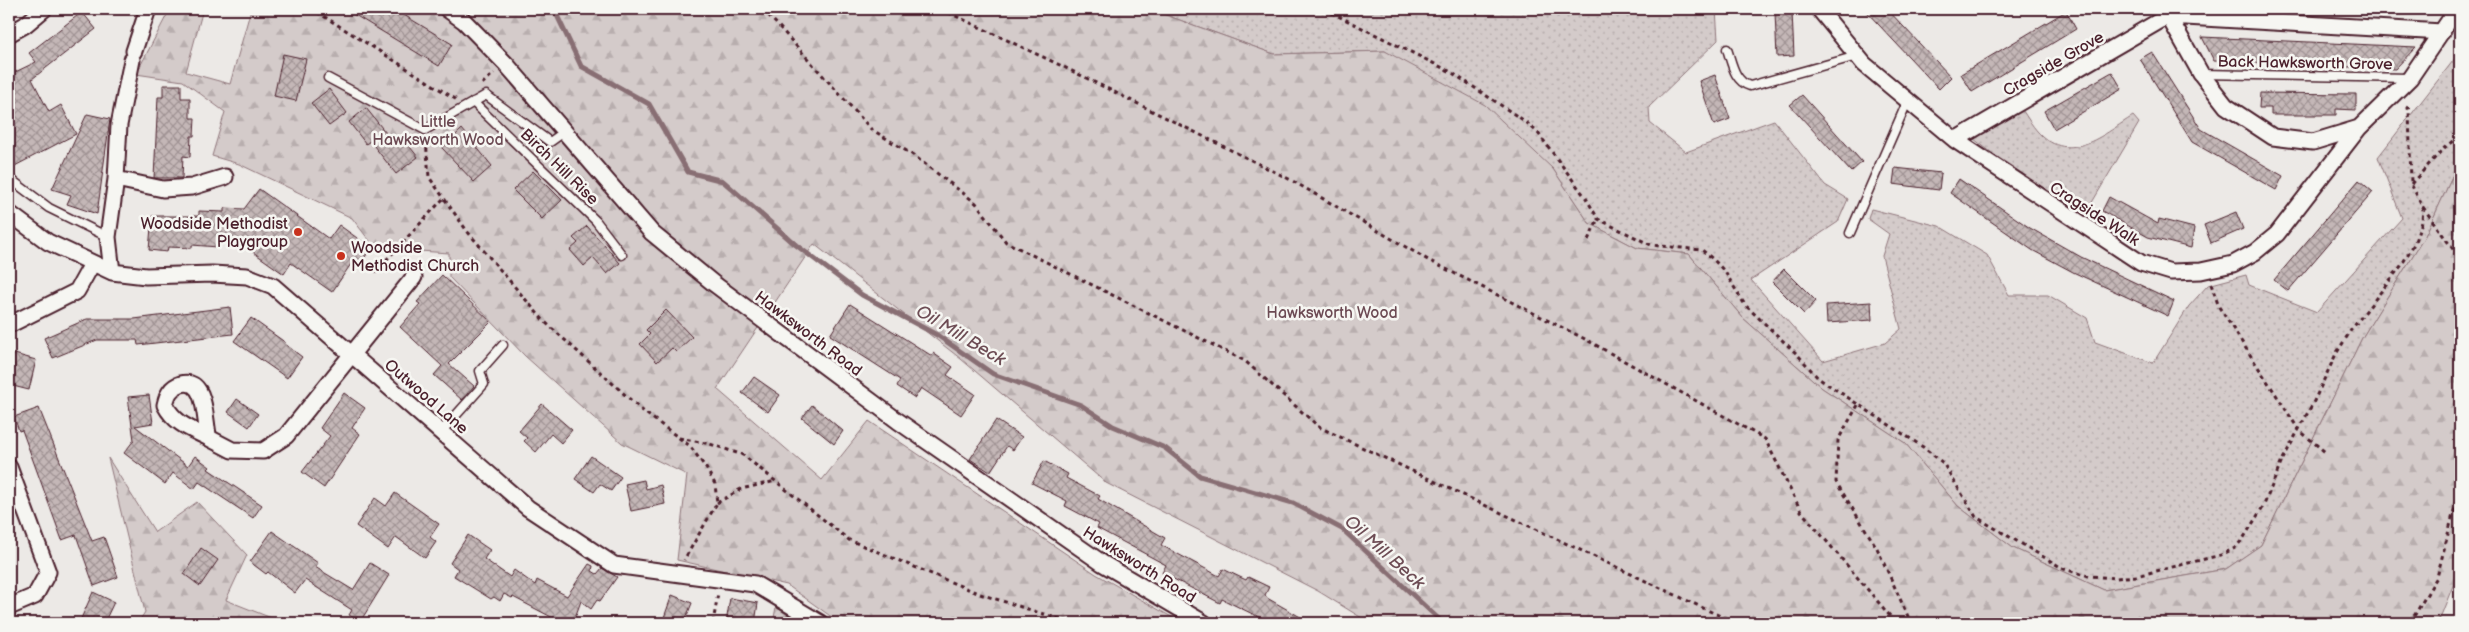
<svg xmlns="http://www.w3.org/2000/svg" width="2469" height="632" viewBox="0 0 2469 632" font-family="'Balsamiq Sans',sans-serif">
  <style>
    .grass { fill: url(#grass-dots); stroke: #8f757a }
    .forest { fill: url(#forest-firs); stroke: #8f757a }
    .garden { fill: url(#garden-furrows); stroke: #8f757a }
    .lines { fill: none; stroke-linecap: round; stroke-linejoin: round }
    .stream { stroke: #886e73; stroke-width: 5 }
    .building { fill: url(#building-cross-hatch); stroke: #4a1f2b }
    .lane-casing { stroke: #4a1f2b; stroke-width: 11 }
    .street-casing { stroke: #4a1f2b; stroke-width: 19 }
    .path { stroke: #4a1f2b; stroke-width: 3; stroke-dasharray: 4 4; stroke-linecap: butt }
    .lane { stroke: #f6f6f2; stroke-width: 8 }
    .street { stroke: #f6f6f2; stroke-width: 15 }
    .poi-dot { fill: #c8321e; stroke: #f6f6f2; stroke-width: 2 }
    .labels { text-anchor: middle; stroke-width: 5; stroke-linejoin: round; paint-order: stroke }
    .street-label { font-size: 16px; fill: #4a1f2b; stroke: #f6f6f2 }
    .park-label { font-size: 16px; fill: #6c4a53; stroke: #f6f6f2 }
    .poi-label { font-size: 16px; fill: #4a1f2b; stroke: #f6f6f2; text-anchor: end }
    .water-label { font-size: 18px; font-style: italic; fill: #6e4d55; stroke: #f6f6f2 }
  </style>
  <defs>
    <pattern id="grass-dots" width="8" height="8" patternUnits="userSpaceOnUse" patternTransform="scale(1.25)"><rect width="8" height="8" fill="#d4cbca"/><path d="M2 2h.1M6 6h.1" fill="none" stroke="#b8aeae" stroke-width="1.8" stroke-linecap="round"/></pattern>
    <pattern id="forest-firs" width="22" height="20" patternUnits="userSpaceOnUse" patternTransform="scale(1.25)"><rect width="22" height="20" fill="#d4cbca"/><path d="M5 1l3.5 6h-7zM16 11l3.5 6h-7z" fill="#b8aeae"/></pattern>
    <pattern id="garden-furrows" width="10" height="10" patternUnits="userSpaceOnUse" patternTransform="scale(1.25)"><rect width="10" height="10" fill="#d4cbca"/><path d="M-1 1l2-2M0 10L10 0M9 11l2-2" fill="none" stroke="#b8aeae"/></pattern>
    <pattern id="building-cross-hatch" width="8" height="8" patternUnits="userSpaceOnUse" patternTransform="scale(1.25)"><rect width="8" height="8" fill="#c4b7b7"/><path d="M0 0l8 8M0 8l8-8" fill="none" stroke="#a19495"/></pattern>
  </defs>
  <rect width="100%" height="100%" fill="#ece9e6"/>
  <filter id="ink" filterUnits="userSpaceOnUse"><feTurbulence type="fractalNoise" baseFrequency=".02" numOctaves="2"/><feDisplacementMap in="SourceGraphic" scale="10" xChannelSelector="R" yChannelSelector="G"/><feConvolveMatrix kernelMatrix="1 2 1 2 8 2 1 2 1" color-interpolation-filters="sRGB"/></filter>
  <g filter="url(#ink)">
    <path class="grass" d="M1149,9H1716L1718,40L1649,107L1650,123L1686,152L1774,120L1825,185L1848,199L1838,222L1751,280L1823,361L1885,343L1901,329L1882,256L1889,234L1868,219L1871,209L1939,226L1987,255L2009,295H2048L2087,318L2095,342L2153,363L2189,306L2208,285L2246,275L2249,285L2317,312L2402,218L2378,157L2460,52V160L2425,236L2362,338L2261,545L2226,569L2104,590L2013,548L1958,506L1905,443L1822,388L1743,318L1689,254L1637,248L1589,223L1553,169L1385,51L1274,54Z
      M2021,108C2027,117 2034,129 2042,136C2073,163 2105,133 2133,116L2139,123L2084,216L2028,181L1974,139L1975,133Z"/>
    <path class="forest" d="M170,9H203L186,72L230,84L251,9H1149L1274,54L1385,51L1485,105L1553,169L1589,223L1637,248L1689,254L1743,318L1822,388L1905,443L1958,506L2013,548L2104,590L2226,569L2261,545L2362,338L2425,236L2460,160V568L2438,623H1370L1318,591L1106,483L961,359L814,244L717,389L822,480L869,421L1096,574L1182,623H840L787,585L677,560L687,475L622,443L525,356L449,277V253L375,248L352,218L239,164L212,156L225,112L183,81L136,74Z
      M108,458L155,532L197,502L247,555L226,600L284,623H138L145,612Z"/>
    <path class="garden" d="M776,607L799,623H773Z"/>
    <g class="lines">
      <path class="stream" d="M554,9L581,66L649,104L688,172L723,181L796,245L862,295L937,335L993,374L1081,405L1113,426L1165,448L1200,476L1293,503L1342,529L1443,623"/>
    </g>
    <path class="building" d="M345,9H394L452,44L439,66Z
      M1864,9H1887L1951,77L1939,89Z
      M2066,11L2076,29L1972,92L1961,74Z
      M82,12L96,29L32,79L49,112L61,105L76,134L9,169V75L36,62L29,53Z
      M1792,12L1794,56L1777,57L1775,13Z
      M2202,37L2416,47L2395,69L2214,61Z
      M2152,52L2201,129L2283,176L2276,190L2192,142L2140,59Z
      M283,54L306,59L296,101L274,96Z
      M2112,72L2122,89L2054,129L2044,111Z
      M1715,75L1730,119L1714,125L1699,81Z
      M163,85H181V98H190V118H195L194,136H191L190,157L183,156L182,178H154L158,97H163Z
      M329,89L347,113L329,126L311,103Z
      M2260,93L2356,94V110L2336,109V115H2271V108H2259Z
      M1802,95L1862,162L1851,172L1790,105Z
      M366,108L394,143L402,137L418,157L396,174L370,141L366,144L349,122Z
      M87,114L110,119L97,214L67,204L71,195L52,189Z
      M462,129L492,166L474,182L442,148Z
      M1895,168L1941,173L1939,190L1893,184Z
      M533,171L562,200L542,219L513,190Z
      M1959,179L2030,228L2081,257L2174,301L2168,316L2073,272L2032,250L1950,193Z
      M2359,180L2373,192L2288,291L2274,280Z
      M259,189L329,239L339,225L371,248L357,269L351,264L332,292L291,263L284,274L243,245L218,243V247L192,245V248L168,247L167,252L149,250L152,216H199V211L224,212V208L244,209Z
      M2109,197L2158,224L2159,219L2194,228L2191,248L2148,237L2102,211Z
      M2236,212L2243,229L2211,243L2204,225Z
      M587,226L620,263L607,274L593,258L584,266L570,250L578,243L573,238Z
      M1784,269L1816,301L1804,314L1772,282Z
      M442,275L491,322L449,364L474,386L462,400L434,375L442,366L400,327L420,304L417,302Z
      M1871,302L1872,320L1827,323L1826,305Z
      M850,304L932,356L933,353L953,367L947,375L975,394L961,415L921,388L915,398L897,386L900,380L830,335Z
      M230,307L233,334L138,345L137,340H97L53,358L44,338L87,319H134Z
      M666,310L692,337L676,352L672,348L657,362L640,344L650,334L646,330Z
      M251,318L286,343L285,344L302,357L287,378L234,341Z
      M11,353L36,360L29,390L9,385Z
      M754,377L780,395L768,412L742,393Z
      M344,393L365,408L352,428L360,434L324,488L302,472L330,436L320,428Z
      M149,395L153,423L135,426L188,466L195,456L210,467L208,469L262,505L253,518L199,482L194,489L173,473L165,484L124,453L134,440L128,397Z
      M237,399L258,414L249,427L228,412Z
      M542,404L572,430L561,443L551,434L536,452L524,441L527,438L519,431Z
      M812,405L843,431L834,444L802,418Z
      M39,408L92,541L104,537L118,577L94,586L76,535L62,540L22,430L19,431L14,417Z
      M996,420L1022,437L1013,450L1007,446L990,472L970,459Z
      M591,456L621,477L611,491L600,484L594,492L575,479Z
      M1044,461L1068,474L1066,478L1100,496L1098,499L1165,538L1161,545L1219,576L1223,569L1246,580L1248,577L1269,587L1265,595L1267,598L1311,623H1271L1222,599L1220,603L1162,573L1166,565L1097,528L1099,524L1065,506L1067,501L1032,483Z
      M644,480L646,489L661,485L665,504L631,511L625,484Z
      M395,493L439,524L430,537L436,542L425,558L396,537L388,549L356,526L375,498L386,506Z
      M272,531L318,563L315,567L353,590L370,563L389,575L360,622L349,615L352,610L305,580L295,593L268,572L266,574L250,562Z
      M468,535L490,550L484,559L510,577L514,570L535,585L537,580L567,596L589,564L593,566L592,571L597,574L602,568L617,577L600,601L597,600L591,609L581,601L573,623H555L557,620L513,597L512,598L504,594L500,601L494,597L491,599L454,576L458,569L450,563Z
      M201,548L218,560L200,586L184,574Z
      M93,592L114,602L104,623H79Z
      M672,595L692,603L684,623H662Z
      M730,598L758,603L755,623H726Z"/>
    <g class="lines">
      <defs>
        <path id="lane" d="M1727,49C1732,63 1734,81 1750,86L1857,56
          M2201,74L2409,78
          M328,78L425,130L486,95L550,142L564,132
          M473,102L596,221L622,255
          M9,178L49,208L108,237
          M1850,233L1908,100
          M441,432L484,384L480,371L503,345"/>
        <path id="street" d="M447,9L464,21L506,64L652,233L713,283L898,421L1102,563L1204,623
          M1819,9L1864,64L1955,140L2141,263L2171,272L2201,271L2233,264L2255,252L2277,234L2359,128
          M2165,10L2201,74L2226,106L2273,137L2313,142L2359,128L2410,78L2457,9
          M9,34L25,25L44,9
          M134,51L148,9
          M1955,140L2168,16L2442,32
          M116,179L163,189L192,187L225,177
          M9,213L48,242L112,272L146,276L212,274L247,276L273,286L528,508L614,565L755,584L820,623
          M112,272L108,237L116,179L119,125L132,60
          M9,325L77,291L92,264
          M209,438C191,429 175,424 165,405C167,396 170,387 181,384C208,377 204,424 209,438L232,450L263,451L286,436L414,277
          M9,467L48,572L35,596L9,607"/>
      </defs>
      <use href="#lane" class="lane-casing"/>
      <use href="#street" class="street-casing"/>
      <path class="path" d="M763,9L871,129L913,155L976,203L1006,242L1245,361L1319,427L1735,623
        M941,9L1062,66L1291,180L1428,260L1583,338L1765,439L1801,511L1896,623
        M1324,9L1451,72L1526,122L1538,133L1586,198L1598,219L1651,245L1702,250L1714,260L1725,272L1745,305L1798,355L1818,378L1923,447L1943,463L1976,517L2064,569L2089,576L2116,578L2136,576L2221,555L2235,548L2243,539L2264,505L2282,461L2314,401L2336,354L2351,330L2401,266L2414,244L2422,222L2423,207L2411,184L2409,109L2403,105
        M317,12L457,100
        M482,84L494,73
        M426,140L429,177L467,231L544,321L644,412L690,446L706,468L715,484L717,503L684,560
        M2411,184L2443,149L2460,135
        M2423,207L2460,259
        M1588,240L1598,219
        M375,272L443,199
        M2211,284L2219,307L2299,430L2325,452
        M1858,405L1838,440L1836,482L1877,548L1911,623
        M679,438L710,444L743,455L849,540L980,594L1072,623
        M717,503L741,489L776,481
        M713,623L718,593
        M2410,623L2437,577L2460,487"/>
      <use href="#lane" class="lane"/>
      <use href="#street" class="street"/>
    </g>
  </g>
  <g class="poi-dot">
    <circle cx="298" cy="232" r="5"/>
    <circle cx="341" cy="256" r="5"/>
  </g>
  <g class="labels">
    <g class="street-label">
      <text transform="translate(2305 62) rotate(1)" y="6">Back Hawksworth Grove</text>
      <text transform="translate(2053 63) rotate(-30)" y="6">Cragside Grove</text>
      <text transform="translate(560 166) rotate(44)" y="6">Birch Hill Rise</text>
      <text transform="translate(2095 213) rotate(33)" y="6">Cragside Walk</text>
      <text transform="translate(809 333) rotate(37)" y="6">Hawksworth Road</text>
      <text transform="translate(427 396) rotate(41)" y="6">Outwood Lane</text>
      <text transform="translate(1140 564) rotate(32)" y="6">Hawksworth Road</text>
    </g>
    <g class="park-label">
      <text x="438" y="127">Little<tspan x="438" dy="18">Hawksworth Wood</tspan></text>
      <text x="1332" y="318">Hawksworth Wood</text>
    </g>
    <g class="poi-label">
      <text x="288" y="229">Woodside Methodist<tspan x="288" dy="18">Playgroup</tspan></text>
      <text x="351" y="253" text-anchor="start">Woodside<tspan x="351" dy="18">Methodist Church</tspan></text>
    </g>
    <g class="water-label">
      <text transform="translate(961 335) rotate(31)" y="6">Oil Mill Beck</text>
      <text transform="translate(1385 552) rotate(42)" y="6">Oil Mill Beck</text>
    </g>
  </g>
  <rect width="2469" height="632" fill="none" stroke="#f6f6f2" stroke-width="30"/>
  <rect x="15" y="15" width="2439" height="602" fill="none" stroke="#4a1f2b" stroke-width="2" filter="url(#ink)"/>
</svg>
